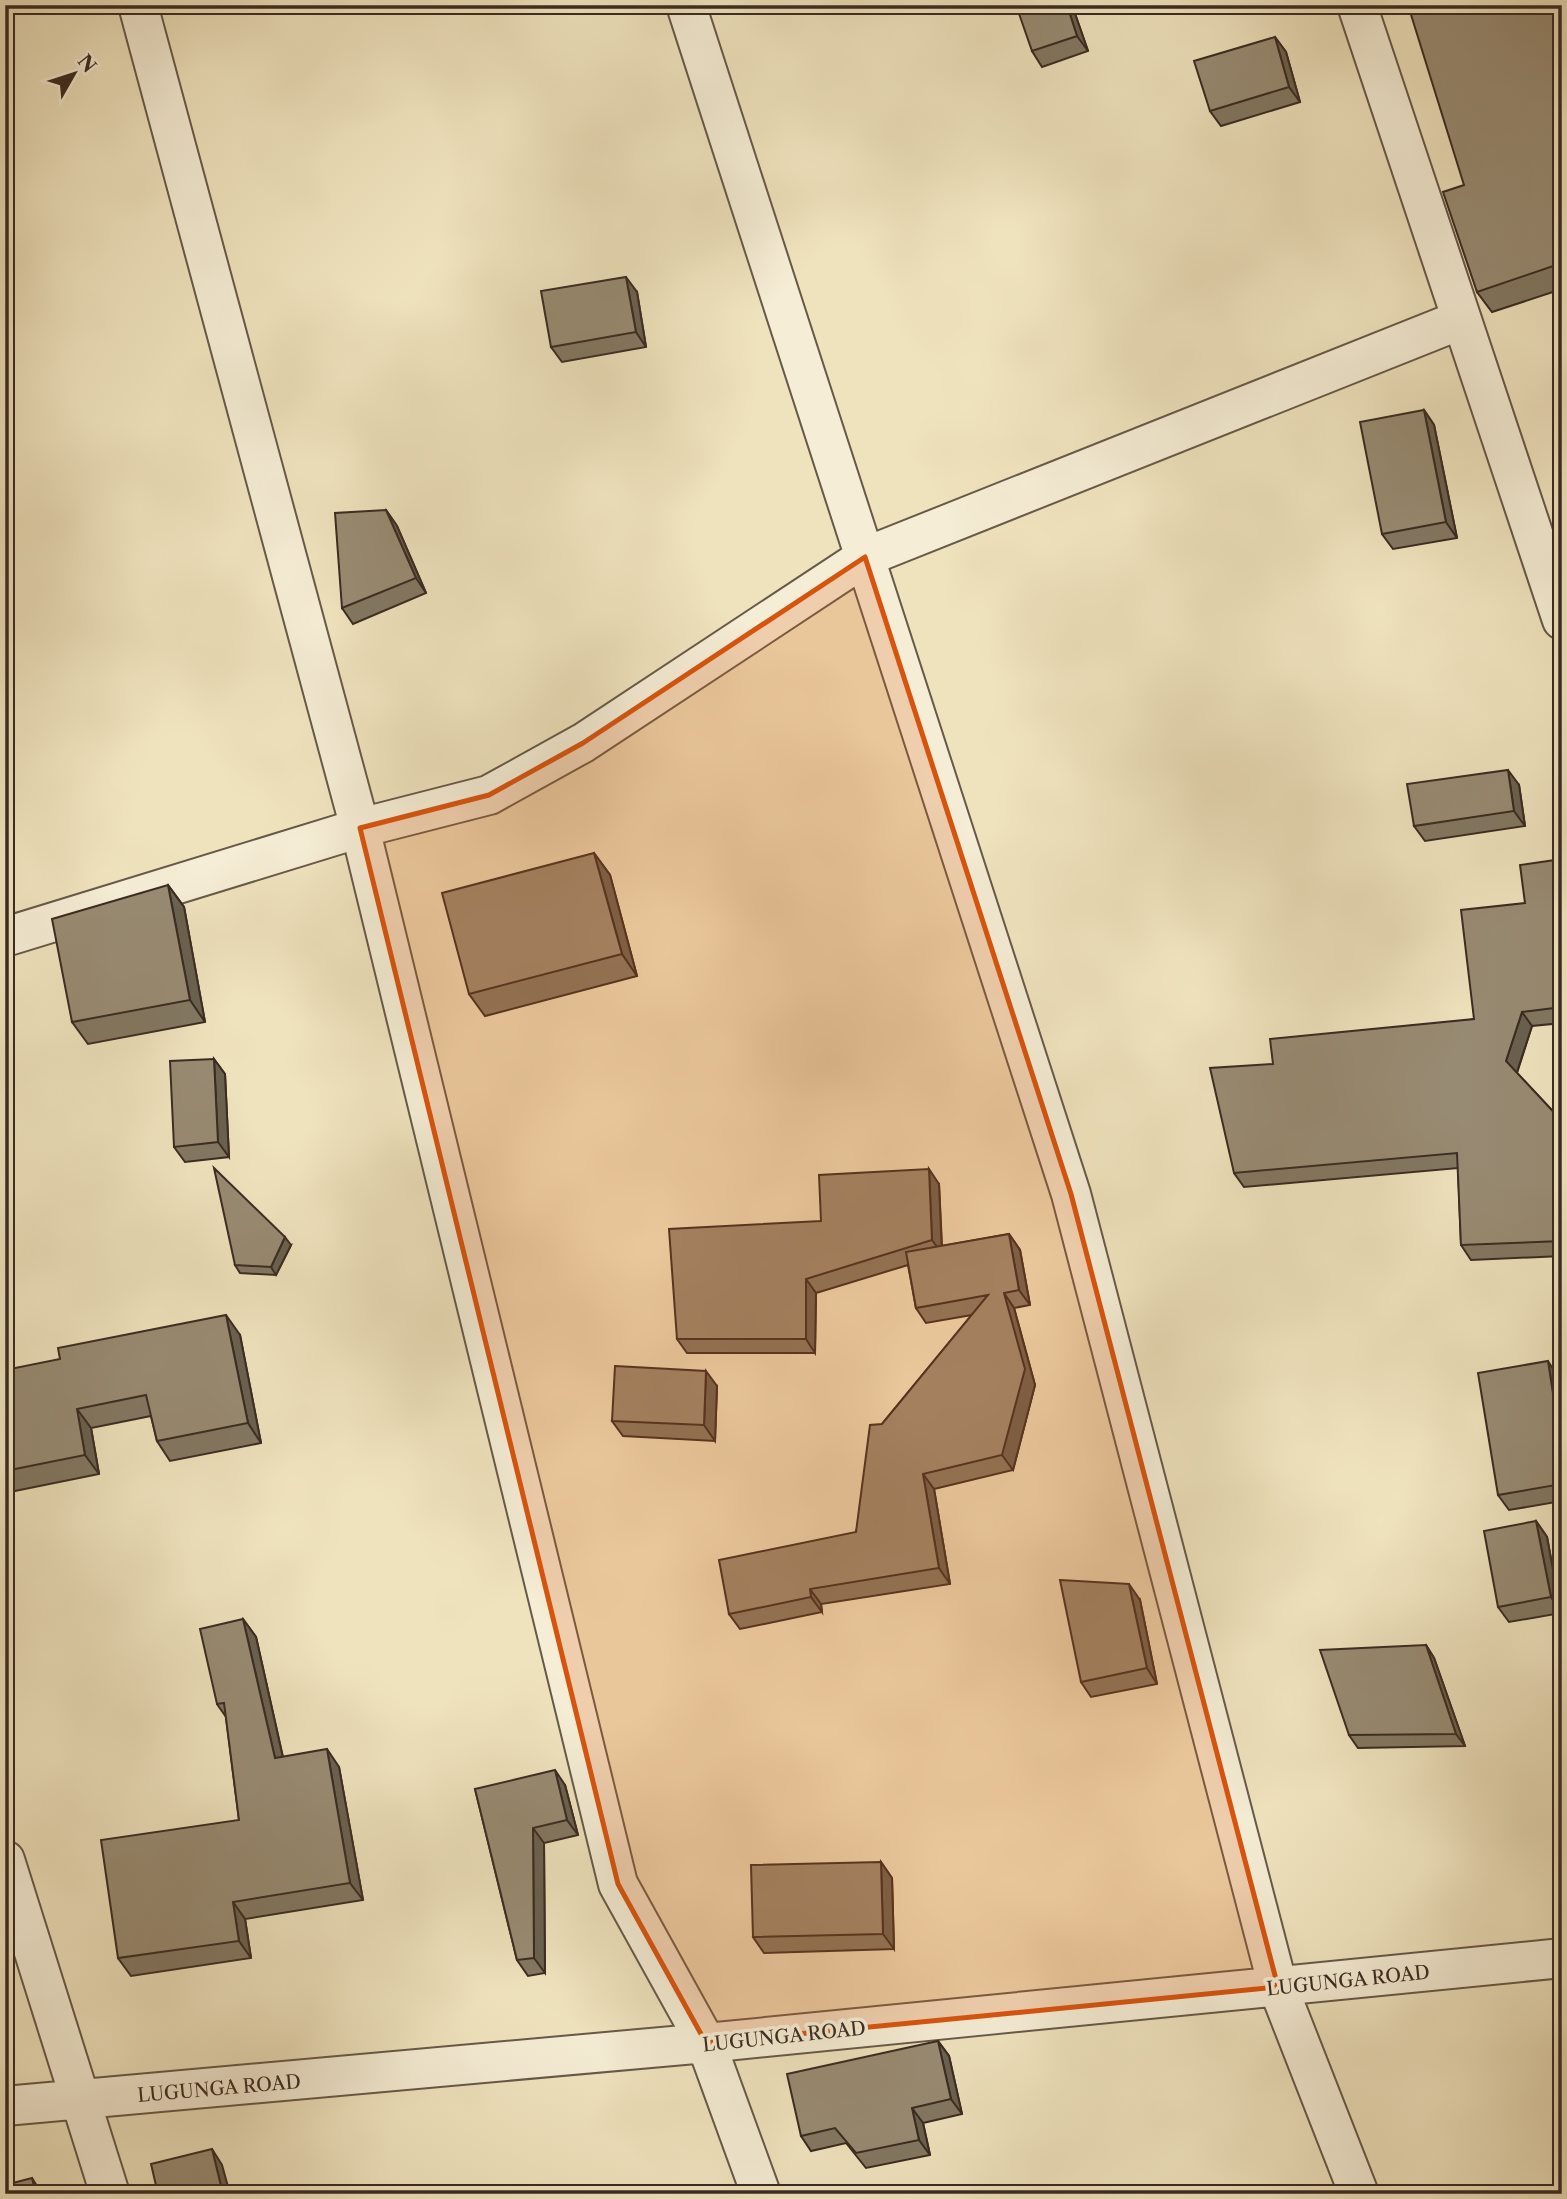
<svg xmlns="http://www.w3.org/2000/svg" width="1567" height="2199" viewBox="0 0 1567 2199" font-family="'Libre Caslon Text',serif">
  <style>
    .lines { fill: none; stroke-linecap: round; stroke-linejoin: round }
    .minor-casing { stroke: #675949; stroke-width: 42 }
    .minor { stroke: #f5edd5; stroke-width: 38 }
    .wall { fill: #837863; stroke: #3a2b22; stroke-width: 2 }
    .shaded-wall { fill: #6a6150; stroke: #3a2b22; stroke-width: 2 }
    .building { fill: #988b73; stroke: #3a2b22; stroke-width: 2 }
    .marked { fill: #d7540e; fill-opacity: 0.2; stroke: #d7540e; stroke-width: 5; stroke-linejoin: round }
    .labels { text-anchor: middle; stroke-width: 7; stroke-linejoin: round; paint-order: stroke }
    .street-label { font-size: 19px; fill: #3a2b22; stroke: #f5edd5 }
  </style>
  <rect width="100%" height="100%" fill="#efe3be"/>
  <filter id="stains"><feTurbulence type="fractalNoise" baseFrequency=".00286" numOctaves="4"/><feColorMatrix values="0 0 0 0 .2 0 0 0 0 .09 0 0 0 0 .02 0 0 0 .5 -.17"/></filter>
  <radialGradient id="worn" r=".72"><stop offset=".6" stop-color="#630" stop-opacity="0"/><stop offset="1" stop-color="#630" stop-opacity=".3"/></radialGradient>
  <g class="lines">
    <defs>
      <path id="minor" d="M138,5L360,828L618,1884L706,2043L761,2194
        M686,5L1071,1194L1278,1987L1359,2194
        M1357,5L1562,620
        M5,937L360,828L489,795L583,743L865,557L1460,320
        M5,1860L110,2194
        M5,2106L706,2043L1562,1958"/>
    </defs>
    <use href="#minor" class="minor-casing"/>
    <use href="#minor" class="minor"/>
  </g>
  <path class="wall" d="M1072,5L1088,51L1042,67L1032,51Z
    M1562,5V289L1492,312L1477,292L1464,185Z
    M1275,37L1286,52L1300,102L1221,126L1210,111Z
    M637,292L646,347L562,362L551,347Z
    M1424,410L1434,425L1457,538L1393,549L1382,534Z
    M386,510L397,526L426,593L353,624L342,608Z
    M1519,785L1525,826L1425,841L1414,826Z
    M594,853L610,875L637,976L485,1016L469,994Z
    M1562,859V1023L1532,1026L1517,1073L1562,1121V1256L1471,1260L1461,1245L1458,1168L1244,1187L1234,1173L1273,1064L1474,1019Z
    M168,885L184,907L205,1022L88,1044L72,1022Z
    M214,1059L225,1074L229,1157L185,1162L174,1147Z
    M939,1184L942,1246L1009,1234L1020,1250L1030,1305L1014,1308L1035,1385L1013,1470L934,1489L950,1584L821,1604L822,1612L740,1629L729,1614L856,1532L882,1424L972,1315L926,1323L916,1308L908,1265L816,1293L815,1353H687L677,1339L821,1221Z
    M291,1245L276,1275L240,1273L235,1265Z
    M240,1335L261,1443L170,1461L157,1441L151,1416L91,1428L99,1474L5,1493V1370Z
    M1558,1377L1562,1398V1501L1509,1510L1498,1495Z
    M717,1386L715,1441L623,1436L612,1421Z
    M1536,1521L1547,1537L1561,1613L1509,1622L1498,1607Z
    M1140,1600L1157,1684L1091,1697L1081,1682Z
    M243,1619L256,1637L283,1757L339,1767L363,1900L245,1919L251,1958L131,1976L118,1958L239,1820L226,1717L217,1704Z
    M1426,1645L1434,1658L1465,1746L1358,1748L1349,1735Z
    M565,1785L578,1835L544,1843L545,1973L528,1976L517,1960L475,1789Z
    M881,1862L892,1878L894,1949L764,1953L753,1937Z
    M938,2041L949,2056L962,2114L923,2123L930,2155L866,2168L846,2143L811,2151L801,2136Z"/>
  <path class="shaded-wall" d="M1067,5H1072L1088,51L1077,36Z
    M1275,37L1286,52L1300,102L1289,87Z
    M626,277L637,292L646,347L636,332Z
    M1424,410L1434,425L1457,538L1446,522Z
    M386,510L397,526L426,593L416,578Z
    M1508,770L1519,785L1525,826L1514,811Z
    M594,853L610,875L637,976L622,954Z
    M168,885L184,907L205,1022L190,1000Z
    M1522,1012L1532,1026L1516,1075L1506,1061Z
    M214,1059L225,1074L229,1157L218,1142Z
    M929,1169L939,1184L942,1254L932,1240Z
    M1009,1234L1020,1250L1030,1305L1019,1290Z
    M285,1237L291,1245L276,1275L271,1267Z
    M806,1279L816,1293L815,1353L806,1339Z
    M1004,1293L1014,1308L1035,1385L1013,1470L1002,1455Z
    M226,1315L240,1335L261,1443L248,1423Z
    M1548,1361L1558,1377L1562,1398V1451Z
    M706,1371L717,1386L715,1441L704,1425Z
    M77,1409L91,1428L99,1474L85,1455Z
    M923,1474L934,1489L950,1584L939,1568Z
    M1536,1521L1547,1537L1561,1613L1551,1597Z
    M1129,1584L1140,1600L1157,1684L1147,1668Z
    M810,1589L821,1604L822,1612L811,1597Z
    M243,1619L256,1637L287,1776L275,1758Z
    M1426,1645L1434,1658L1465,1746L1456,1734Z
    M327,1749L339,1767L363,1900L350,1883Z
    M555,1770L565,1785L578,1835L567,1820Z
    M533,1828L544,1843L545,1973L534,1958Z
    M881,1862L892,1878L894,1949L883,1934Z
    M233,1902L245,1919L251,1958L239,1941Z
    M938,2041L949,2056L962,2114L951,2099Z
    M912,2108L923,2123L930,2155L919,2140Z
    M212,2149L222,2165L230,2194H223Z
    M32,2178L42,2194H36Z"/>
  <path class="building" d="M1016,5H1067L1077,36L1032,51Z
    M1408,5H1562V263L1477,292L1443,192L1464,185Z
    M1275,37L1289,87L1210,111L1194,61Z
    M626,277L636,332L551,347L541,291Z
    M1424,410L1446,522L1382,534L1360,422Z
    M386,510L416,578L342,608L335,513Z
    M1508,770L1514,811L1414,826L1407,784Z
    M594,853L622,954L469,994L442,893Z
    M1562,859V1007L1522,1012L1506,1061L1562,1121V1241L1461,1245L1457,1153L1234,1173L1210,1068L1273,1064L1270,1039L1474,1019L1461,910L1525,903L1520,865Z
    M168,885L190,1000L72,1022L52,919Z
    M214,1059L218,1142L174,1147L170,1061Z
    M214,1168L285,1237L271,1267L235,1265Z
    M929,1169L932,1240L806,1279V1339H677L669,1229L821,1221L819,1175Z
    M1009,1234L1019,1290L1004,1293L1025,1369L1002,1455L923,1474L939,1568L810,1589L811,1597L729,1614L719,1560L856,1532L870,1425L882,1424L988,1295L916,1308L906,1252Z
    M226,1315L248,1423L157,1441L146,1395L77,1409L85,1455L5,1471V1370L60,1359L58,1348Z
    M1548,1361L1562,1451V1484L1498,1495L1478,1373Z
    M615,1366L706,1371L704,1425L612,1421Z
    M1536,1521L1551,1597L1498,1607L1484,1531Z
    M1060,1580L1129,1584L1147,1668L1081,1682Z
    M243,1619L275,1758L327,1749L350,1883L233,1902L239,1941L118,1958L101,1840L239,1820L224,1703L217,1704L200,1629Z
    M1426,1645L1456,1734L1349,1735L1320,1650Z
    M555,1770L567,1820L533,1828L534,1958L517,1960L475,1789Z
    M881,1862L883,1934L753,1937L751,1865Z
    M938,2041L951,2099L912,2108L919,2140L856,2153L835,2128L801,2136L787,2074Z
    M212,2149L223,2194H158L151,2164Z
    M32,2178L36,2194H5V2185Z
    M1268,2192V2194H1233Z"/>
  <path class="marked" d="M865,557L1071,1194L1278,1987L706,2043L618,1884L360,828L489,795L583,743Z"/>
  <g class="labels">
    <g class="street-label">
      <text transform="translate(1348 1980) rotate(-6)" y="7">LUGUNGA ROAD</text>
      <text transform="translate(784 2036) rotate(-6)" y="7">LUGUNGA ROAD</text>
      <text transform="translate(219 2088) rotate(-5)" y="7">LUGUNGA ROAD</text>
    </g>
  </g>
  <rect width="1567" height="2199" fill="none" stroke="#efe3be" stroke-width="28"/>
  <rect x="7" y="7" width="1553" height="2185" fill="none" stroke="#3a2b22" stroke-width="3.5"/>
  <rect x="14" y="14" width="1539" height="2171" fill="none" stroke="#3a2b22" stroke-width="2"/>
  <g transform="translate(74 74) rotate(51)" stroke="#f5edd5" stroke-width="5" paint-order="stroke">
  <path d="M0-5L12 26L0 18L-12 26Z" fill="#3a2b22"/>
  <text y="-10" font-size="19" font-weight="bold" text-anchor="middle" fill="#3a2b22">N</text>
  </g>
  <rect width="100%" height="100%" filter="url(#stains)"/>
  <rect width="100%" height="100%" fill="url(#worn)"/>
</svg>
